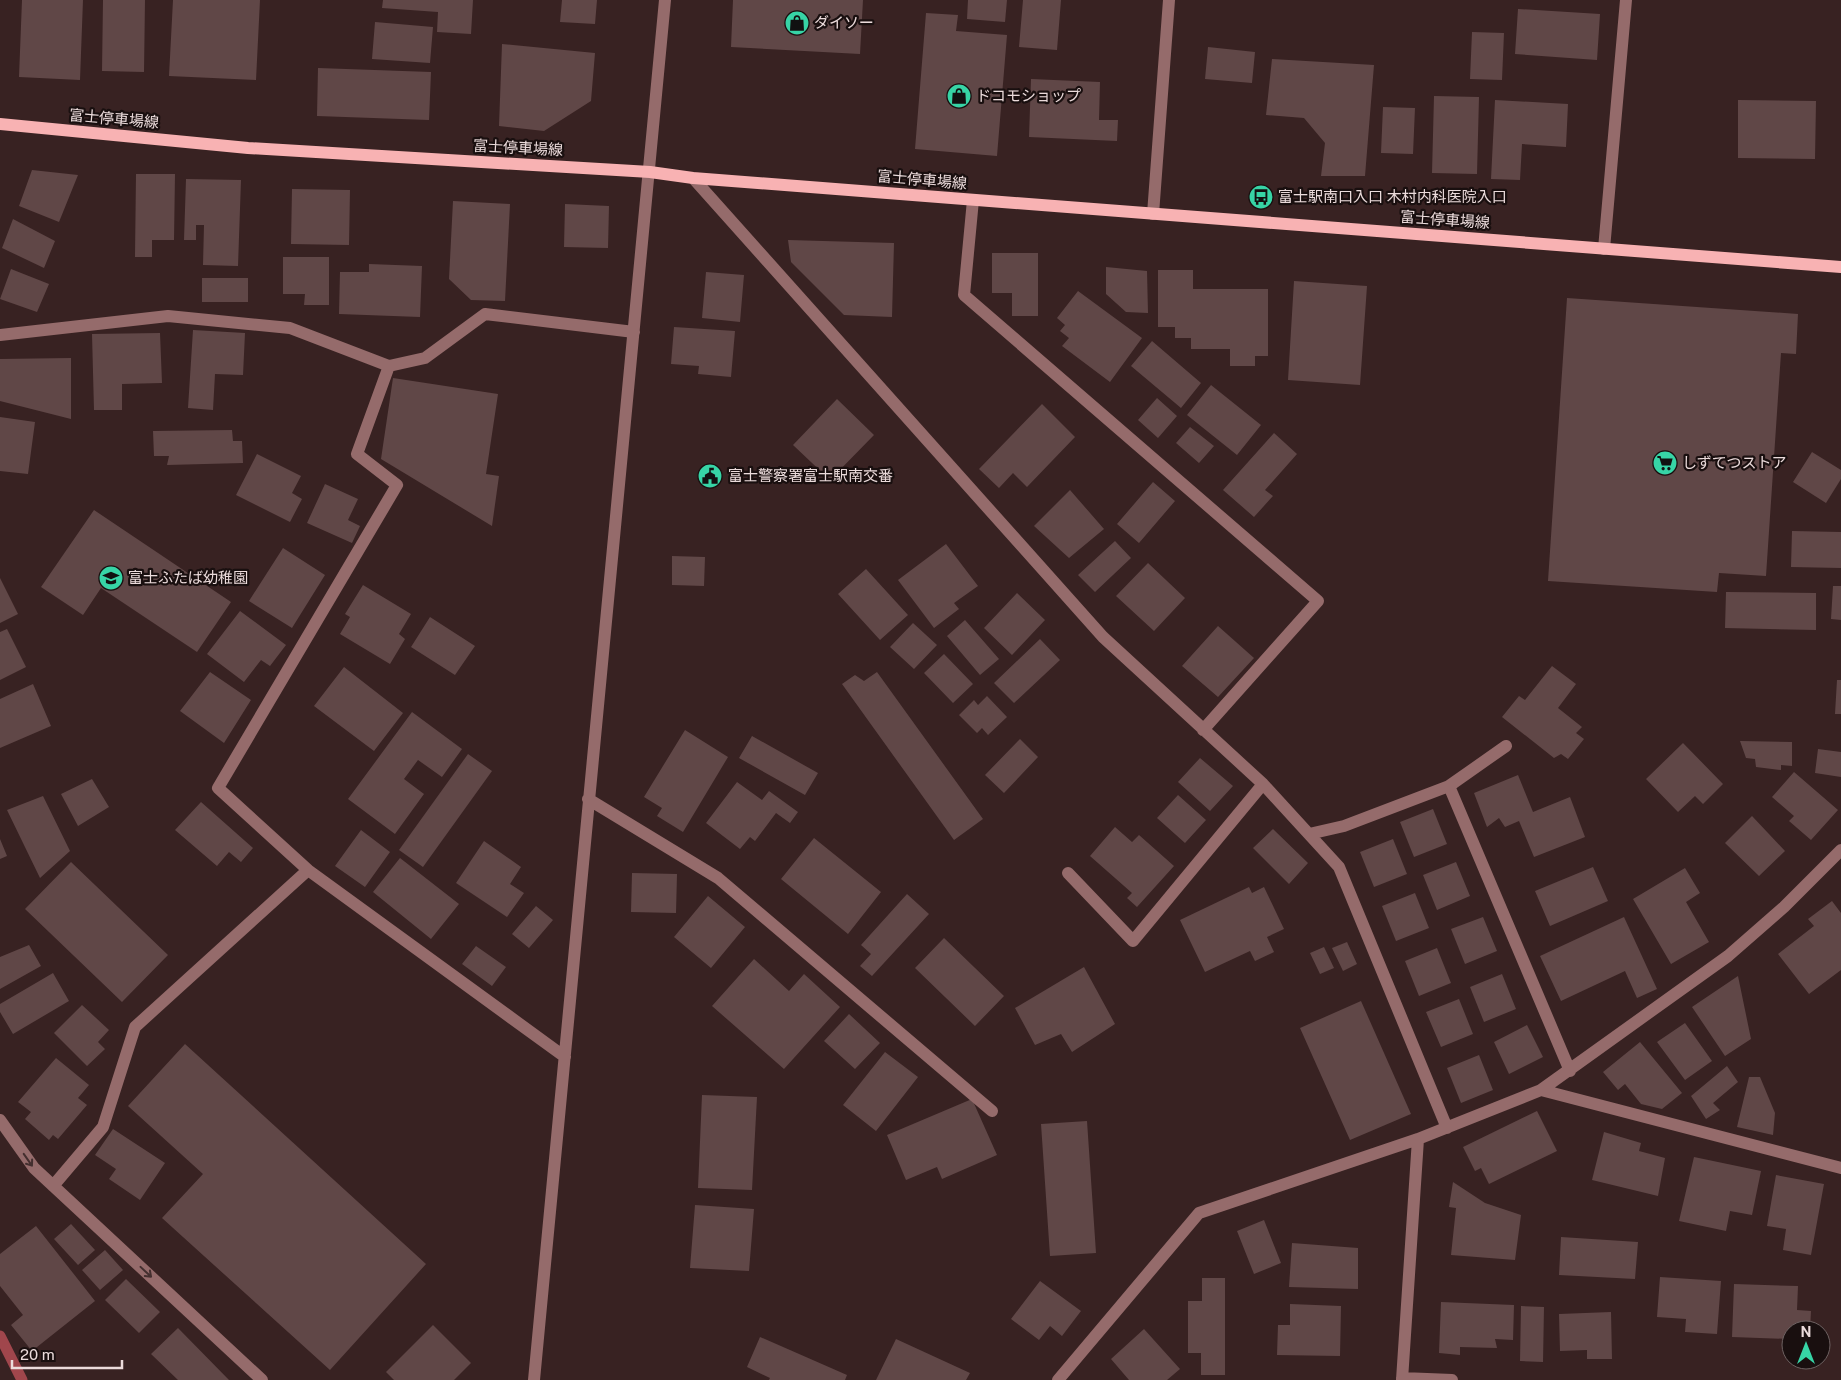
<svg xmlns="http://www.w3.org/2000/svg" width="1841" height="1380" viewBox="0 0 1841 1380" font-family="'Public Sans','Noto Sans JP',sans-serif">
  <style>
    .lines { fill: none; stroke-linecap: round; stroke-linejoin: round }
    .stream { stroke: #a0464c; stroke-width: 11 }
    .building { fill: #604747 }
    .minor { stroke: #956b6b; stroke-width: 12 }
    .major { stroke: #f8b2b3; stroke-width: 12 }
    .oneway { stroke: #442f2f }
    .labels { text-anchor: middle; stroke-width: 4.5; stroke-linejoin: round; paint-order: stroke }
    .poi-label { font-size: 15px; fill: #ebdbdb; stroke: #190f0f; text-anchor: start }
    .street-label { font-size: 15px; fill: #ebdbdb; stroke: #190f0f }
  </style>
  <rect width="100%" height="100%" fill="#382222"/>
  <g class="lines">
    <path class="stream" d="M0,1336L22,1380"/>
  </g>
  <path class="building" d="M22,0H83L80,80L19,77Z
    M103,0H145L144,72L102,71Z
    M173,0H260L256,80L169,76Z
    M383,0H473L471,34L437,32L438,12L382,8Z
    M562,0H597L595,24L560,22Z
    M733,0H863L860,54L731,47Z
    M968,0H1007L1005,22L967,19Z
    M1023,0H1061L1057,50L1019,47Z
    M1518,9L1600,14L1597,60L1515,54Z
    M926,13L958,15L956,31L1007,35L997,156L915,149Z
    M375,22L433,27L430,63L372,59Z
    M1472,32L1504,33L1502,80L1470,79Z
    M502,44L595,53L591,101L544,131L499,126Z
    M1208,47L1255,52L1252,83L1205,79Z
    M1272,59L1374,65L1365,176H1321L1325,143L1304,118L1266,115Z
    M318,68L431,72L429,120L317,116Z
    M1031,79L1100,82L1099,120H1118L1117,141L1029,137Z
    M1434,96L1479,97L1477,174L1432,173Z
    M1495,100L1568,104L1566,147L1522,144L1520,180L1491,179Z
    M1738,100L1816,101L1815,159L1738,158Z
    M1383,107L1415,108L1413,154L1381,153Z
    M32,170L78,175L59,222L19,206Z
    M136,174H175L174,240H152V257H135Z
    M186,179L241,180L238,266L203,265L204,225H196V240H184Z
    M292,189L350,190L349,245L291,244Z
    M453,201L510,204L505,301L471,300L449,279Z
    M565,204L609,206L608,248L564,247Z
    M13,219L55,241L44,268L2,248Z
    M788,240L894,243L892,317L844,315L791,262Z
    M992,253H1038V316H1012V293H992Z
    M283,257H329V305H304L305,294H283Z
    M369,264L422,266L420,317L339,314L340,272H369Z
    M1106,267L1147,271L1148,313L1126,312L1106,294Z
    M11,269L49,284L37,312L0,299Z
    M1158,270H1193V289H1268V356H1255V366H1230V349H1191V338H1175V327H1158Z
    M706,272L744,275L740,322L702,318Z
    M202,278H248V302H202Z
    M1294,281L1367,286L1360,385L1288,380Z
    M1078,291L1142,338L1110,382L1062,346L1069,338L1060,331L1065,325L1057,318Z
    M1567,298L1798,314L1796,354L1781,353L1766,576L1719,573L1717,592L1548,581Z
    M674,327L735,331L731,377L698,374L699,366L671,364Z
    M193,330L245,333L243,375L215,374L213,410L188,408Z
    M160,333L162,383L122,384V410H94L92,334Z
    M1152,341L1201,383L1181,408L1131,366Z
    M71,358V419L0,401V359Z
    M393,378L498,394L486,474L499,476L492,526L381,459Z
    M1211,385L1261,425L1237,455L1187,415Z
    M1157,398L1177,416L1158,438L1138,420Z
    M837,399L874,435L830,480L793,445Z
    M1042,404L1075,437L1027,487L1013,473L999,488L979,469Z
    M0,417L35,422L28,474L0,471Z
    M1190,427L1214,446L1199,463L1176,443Z
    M232,430L233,441H242L243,463L167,465L169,456H154L153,431Z
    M1274,433L1297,454L1265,490L1273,496L1254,517L1223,490Z
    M1812,452L1841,470V479L1826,503L1793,482Z
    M257,454L301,476L292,493L302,499L290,522L236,495Z
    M1153,482L1175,501L1139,543L1117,524Z
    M325,484L358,499L348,520L360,526L352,543L307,523Z
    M1070,490L1104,529L1069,558L1034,526Z
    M94,510L231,602L197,652L101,588L83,615L41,587Z
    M1792,531L1841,532V568L1791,567Z
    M1115,541L1131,558L1095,592L1078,575Z
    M946,544L978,586L954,603L959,609L934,628L898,580Z
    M283,548L325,575L292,628L249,601Z
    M672,556L705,557L704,586L672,585Z
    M1148,563L1185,598L1154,631L1116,596Z
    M866,569L908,615L880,640L838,594Z
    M0,578L18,614L0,623Z
    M363,585L411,614L399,634L405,639L390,664L340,634L350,617L345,614Z
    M1833,586H1841V620L1831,619Z
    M1726,592L1816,593V630L1725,628Z
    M1017,593L1045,620L1012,655L984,628Z
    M240,611L286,645L270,666L261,660L244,682L207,654Z
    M430,617L475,646L455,675L411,647Z
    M965,620L999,659L980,675L947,636Z
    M913,623L937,645L914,669L890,647Z
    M1218,626L1254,658L1218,697L1182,666Z
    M7,629L26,667L0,680V632Z
    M1040,639L1060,660L1014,703L994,683Z
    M944,654L973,684L953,703L924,673Z
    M1552,666L1576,684L1558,708L1582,727L1576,733L1584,739L1568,759L1561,754L1554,758L1502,717L1519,696L1525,700Z
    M344,667L403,713L374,751L314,706Z
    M210,672L251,700L224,743L180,711Z
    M877,672L983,819L954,840L842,684L855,675L864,681Z
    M1837,680H1841V714H1835Z
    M33,684L51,726L0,748V699Z
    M987,696L1007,717L988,735L982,728L977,733L959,715L974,700L978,705Z
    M412,712L462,749L442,777L418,760L404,779L424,794L395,834L348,799Z
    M685,730L728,757L683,832L657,816L662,808L644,797Z
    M752,736L818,773L805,795L739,758Z
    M1020,739L1038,757L1004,793L985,775Z
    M1740,741L1792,742V766L1781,765V770L1756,767L1755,759L1746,758Z
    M1683,743L1723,784L1703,804L1695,796L1678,812L1646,779Z
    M1818,749L1841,752V777L1815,773Z
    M468,754L492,771L423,867L399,850Z
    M1200,758L1233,786L1210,811L1178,782Z
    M1794,772L1838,810L1811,840L1789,821L1794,816L1772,797Z
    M1518,775L1533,812L1570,797L1585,837L1534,857L1519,821L1505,827L1499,818L1487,827L1474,793Z
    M92,779L109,807L78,826L61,794Z
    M737,782L762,800L769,791L798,812L790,823L776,813L755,841L750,837L740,849L706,823Z
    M1178,795L1206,820L1185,843L1157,818Z
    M43,796L70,851L40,878L7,810Z
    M201,802L253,848L241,862L229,852L217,866L175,830Z
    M1433,809L1447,844L1414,857L1400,822Z
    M1752,816L1785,851L1759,876L1725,843Z
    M1115,827L1132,842L1139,835L1174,866L1137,907L1127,898L1132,893L1090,856Z
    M1273,829L1308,863L1289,884L1253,848Z
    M361,830L390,852L365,887L335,866Z
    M814,838L881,892L848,934L781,879Z
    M0,839L7,856L0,859Z
    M1393,839L1407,874L1374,887L1360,852Z
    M484,841L521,867L510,884L524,893L507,917L456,883Z
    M400,858L459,904L431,939L373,892Z
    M71,862L168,955L122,1002L25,909Z
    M1456,862L1470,896L1437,910L1423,875Z
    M1593,867L1608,901L1550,926L1535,891Z
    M1685,868L1700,893L1686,902L1709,942L1671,964L1633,899Z
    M632,873L677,874L676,913L631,912Z
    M1249,887L1252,893L1264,887L1284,929L1267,937L1274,952L1255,961L1250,951L1205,972L1180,920Z
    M1415,893L1429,928L1396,941L1382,906Z
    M907,894L929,914L872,976L860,966L871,954L861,945Z
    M708,896L745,927L711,968L674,937Z
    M1832,901L1841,913V970L1809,994L1778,954L1814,926L1808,919Z
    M536,906L553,920L529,948L512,934Z
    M1483,917L1497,951L1465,964L1451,929Z
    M1624,917L1657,989L1637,998L1625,971L1561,1001L1540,956Z
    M944,938L1004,996L975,1026L915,968Z
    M1347,942L1357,964L1343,971L1332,948Z
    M29,945L41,966L0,989V957Z
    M476,946L506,967L492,986L462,964Z
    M1324,947L1334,968L1320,974L1310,953Z
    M1437,948L1451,983L1419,996L1405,961Z
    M754,959L789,991L804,974L840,1007L784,1069L712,1006Z
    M1084,967L1115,1024L1072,1052L1061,1034L1035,1045L1015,1008Z
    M53,973L69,1001L13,1034L0,1012V1004Z
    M1502,974L1516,1009L1484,1022L1470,987Z
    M1738,976L1751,1039L1725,1056L1692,1007Z
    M1459,999L1473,1034L1441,1047L1426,1012Z
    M1361,1001L1411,1114L1350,1140L1300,1028Z
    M82,1005L109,1030L98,1042L105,1049L87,1066L54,1033Z
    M849,1014L880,1043L855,1069L824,1041Z
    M1685,1023L1712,1061L1685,1080L1657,1042Z
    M1527,1025L1543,1057L1509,1074L1494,1042Z
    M1640,1042L1682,1093L1662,1109L1641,1104L1625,1084L1618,1090L1603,1072Z
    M185,1044L426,1264L330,1370L162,1218L203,1174L128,1106Z
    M885,1052L918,1077L876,1131L843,1105Z
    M1479,1055L1493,1090L1461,1103L1447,1068Z
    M56,1058L89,1085L78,1098L87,1105L58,1139L53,1135L49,1140L25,1119L31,1112L18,1102Z
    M1727,1066L1738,1082L1713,1103L1720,1110L1706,1119L1691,1096Z
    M1749,1077H1760L1775,1113L1773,1135L1737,1127Z
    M702,1095L757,1097L752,1190L698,1188Z
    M972,1099L997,1155L942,1179L937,1167L906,1180L887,1135Z
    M1537,1111L1557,1151L1489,1184L1481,1168L1475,1171L1463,1147Z
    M1087,1121L1096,1253L1050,1256L1041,1124Z
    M113,1129L165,1163L140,1200L109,1179L116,1169L95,1155Z
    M1604,1132L1641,1143L1639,1151L1665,1158L1658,1196L1592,1180Z
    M1694,1157L1761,1171L1752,1215L1730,1211L1726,1231L1679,1221Z
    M1776,1175L1824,1184L1811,1255L1783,1250L1786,1229L1767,1226Z
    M1453,1182L1485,1203L1521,1215L1515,1260L1451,1255L1456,1208L1449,1207Z
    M695,1205L754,1209L749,1271L690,1268Z
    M1264,1220L1281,1263L1254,1274L1237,1231Z
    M71,1224L95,1250L78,1265L54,1239Z
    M36,1226L95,1301L32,1351L11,1325L23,1315L0,1286V1254Z
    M1561,1237L1638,1242L1635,1279L1559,1275Z
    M1292,1243L1358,1248V1289L1289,1287Z
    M105,1250L123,1270L100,1290L82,1270Z
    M1660,1277L1721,1281L1717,1334L1685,1332L1686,1319L1657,1317Z
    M1202,1278H1225V1375H1201V1353H1188V1301H1202Z
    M126,1279L160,1312L139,1333L105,1300Z
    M1040,1281L1081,1311L1062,1336L1050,1326L1039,1340L1011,1319Z
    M1734,1284L1798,1286L1797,1310L1811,1311L1810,1330H1791V1339L1732,1337Z
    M1441,1302L1514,1305L1513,1340L1495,1339L1497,1348L1460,1347V1355L1439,1353Z
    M1290,1304L1341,1306L1340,1356L1277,1355L1278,1325H1290Z
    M1521,1306L1544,1307L1543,1362L1520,1361Z
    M1611,1312L1612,1359H1587V1350L1560,1351L1559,1314Z
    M433,1325L471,1363L454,1380H394L386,1372Z
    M178,1328L229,1380H178L151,1354Z
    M1144,1329L1180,1369L1167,1380H1129L1111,1359Z
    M760,1337L847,1375L845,1380H769L770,1378L747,1367Z
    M896,1339L970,1373L966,1380H876Z"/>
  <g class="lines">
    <path class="minor" d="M693,178L1103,637L1263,784L1339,867L1447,1128
      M973,200L964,295L1318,601L1203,730
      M1153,214L1169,0
      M1604,249L1626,0
      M0,335L168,316L290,328L389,366L425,358L485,314L634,332
      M389,366L357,454L397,485L218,788L308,870L565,1057
      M1449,786L1570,1071
      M588,799L718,878L992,1111
      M1309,834L1344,826L1449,786L1506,746
      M1068,873L1133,941L1263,784
      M1541,1090L1841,1168
      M0,1120L34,1168L262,1380
      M53,1186L103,1127L135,1027L308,870
      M1402,1378L1452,1380
      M534,1380L665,0
      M1058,1380L1199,1213L1418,1139L1541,1090L1728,956L1784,907L1841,850
      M1402,1380L1418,1139"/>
    <path class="major" d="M0,124L248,148L650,172L693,178L1841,267"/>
  </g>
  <defs><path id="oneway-shaft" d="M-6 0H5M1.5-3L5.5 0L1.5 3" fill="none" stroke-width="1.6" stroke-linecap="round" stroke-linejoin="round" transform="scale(1.25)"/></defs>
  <g class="oneway">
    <use href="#oneway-shaft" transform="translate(28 1160) rotate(55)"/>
    <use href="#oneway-shaft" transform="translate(146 1272) rotate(43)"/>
  </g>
  <defs>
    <symbol id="shop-disc" viewBox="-11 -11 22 22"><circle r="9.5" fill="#37d4a6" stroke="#190f0f"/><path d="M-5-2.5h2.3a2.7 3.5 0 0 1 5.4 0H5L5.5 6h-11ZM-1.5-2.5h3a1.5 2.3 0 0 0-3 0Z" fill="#111"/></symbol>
    <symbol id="bus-disc" viewBox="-11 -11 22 22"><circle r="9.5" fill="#37d4a6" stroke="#190f0f"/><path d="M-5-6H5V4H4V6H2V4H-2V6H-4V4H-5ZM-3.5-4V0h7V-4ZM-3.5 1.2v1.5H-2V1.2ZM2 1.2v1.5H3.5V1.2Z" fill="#111"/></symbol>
    <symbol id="supermarket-disc" viewBox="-11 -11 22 22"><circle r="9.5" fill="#37d4a6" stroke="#190f0f"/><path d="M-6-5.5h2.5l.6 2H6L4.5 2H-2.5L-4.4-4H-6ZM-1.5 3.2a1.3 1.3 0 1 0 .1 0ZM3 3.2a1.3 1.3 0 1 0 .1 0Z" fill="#111"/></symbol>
    <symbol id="civic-disc" viewBox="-11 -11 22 22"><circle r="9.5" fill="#37d4a6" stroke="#190f0f"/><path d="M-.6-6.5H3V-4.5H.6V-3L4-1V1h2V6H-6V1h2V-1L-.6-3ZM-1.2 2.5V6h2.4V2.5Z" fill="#111"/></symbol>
    <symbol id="school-disc" viewBox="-11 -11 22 22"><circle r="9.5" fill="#37d4a6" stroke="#190f0f"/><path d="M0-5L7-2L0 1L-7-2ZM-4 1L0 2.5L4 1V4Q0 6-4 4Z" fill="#111"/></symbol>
  </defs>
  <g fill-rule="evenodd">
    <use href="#shop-disc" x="783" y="9" width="28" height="28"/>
    <use href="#shop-disc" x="945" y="82" width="28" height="28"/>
    <use href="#bus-disc" x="1247" y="183" width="28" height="28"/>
    <use href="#supermarket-disc" x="1651" y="449" width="28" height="28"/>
    <use href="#civic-disc" x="696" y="462" width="28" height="28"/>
    <use href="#school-disc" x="97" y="564" width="28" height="28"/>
  </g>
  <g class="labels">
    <g class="poi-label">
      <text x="814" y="28">ダイソー</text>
      <text x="976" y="101">ドコモショップ</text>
      <text x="1278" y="202">富士駅南口入口 木村内科医院入口</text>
      <text x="1682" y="468">しずてつストア</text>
      <text x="728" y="481">富士警察署富士駅南交番</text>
      <text x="128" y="583">富士ふたば幼稚園</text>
    </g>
    <g class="street-label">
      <text transform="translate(114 119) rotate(5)" y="5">富士停車場線</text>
      <text transform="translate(518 148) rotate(3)" y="5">富士停車場線</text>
      <text transform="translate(922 180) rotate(5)" y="5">富士停車場線</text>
      <text transform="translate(1445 220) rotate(4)" y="5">富士停車場線</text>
    </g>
  </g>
  <g transform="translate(1806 1345)"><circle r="24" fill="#190f0f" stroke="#6d6161"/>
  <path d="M0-4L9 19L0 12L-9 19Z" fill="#37d4a6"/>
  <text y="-8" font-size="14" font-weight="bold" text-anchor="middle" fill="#ebdbdb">N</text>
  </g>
  <path d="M12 1360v8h110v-8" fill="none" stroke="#ebdbdb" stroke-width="2.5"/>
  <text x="20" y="1360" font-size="15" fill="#ebdbdb" stroke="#190f0f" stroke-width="4" paint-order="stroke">20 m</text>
</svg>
